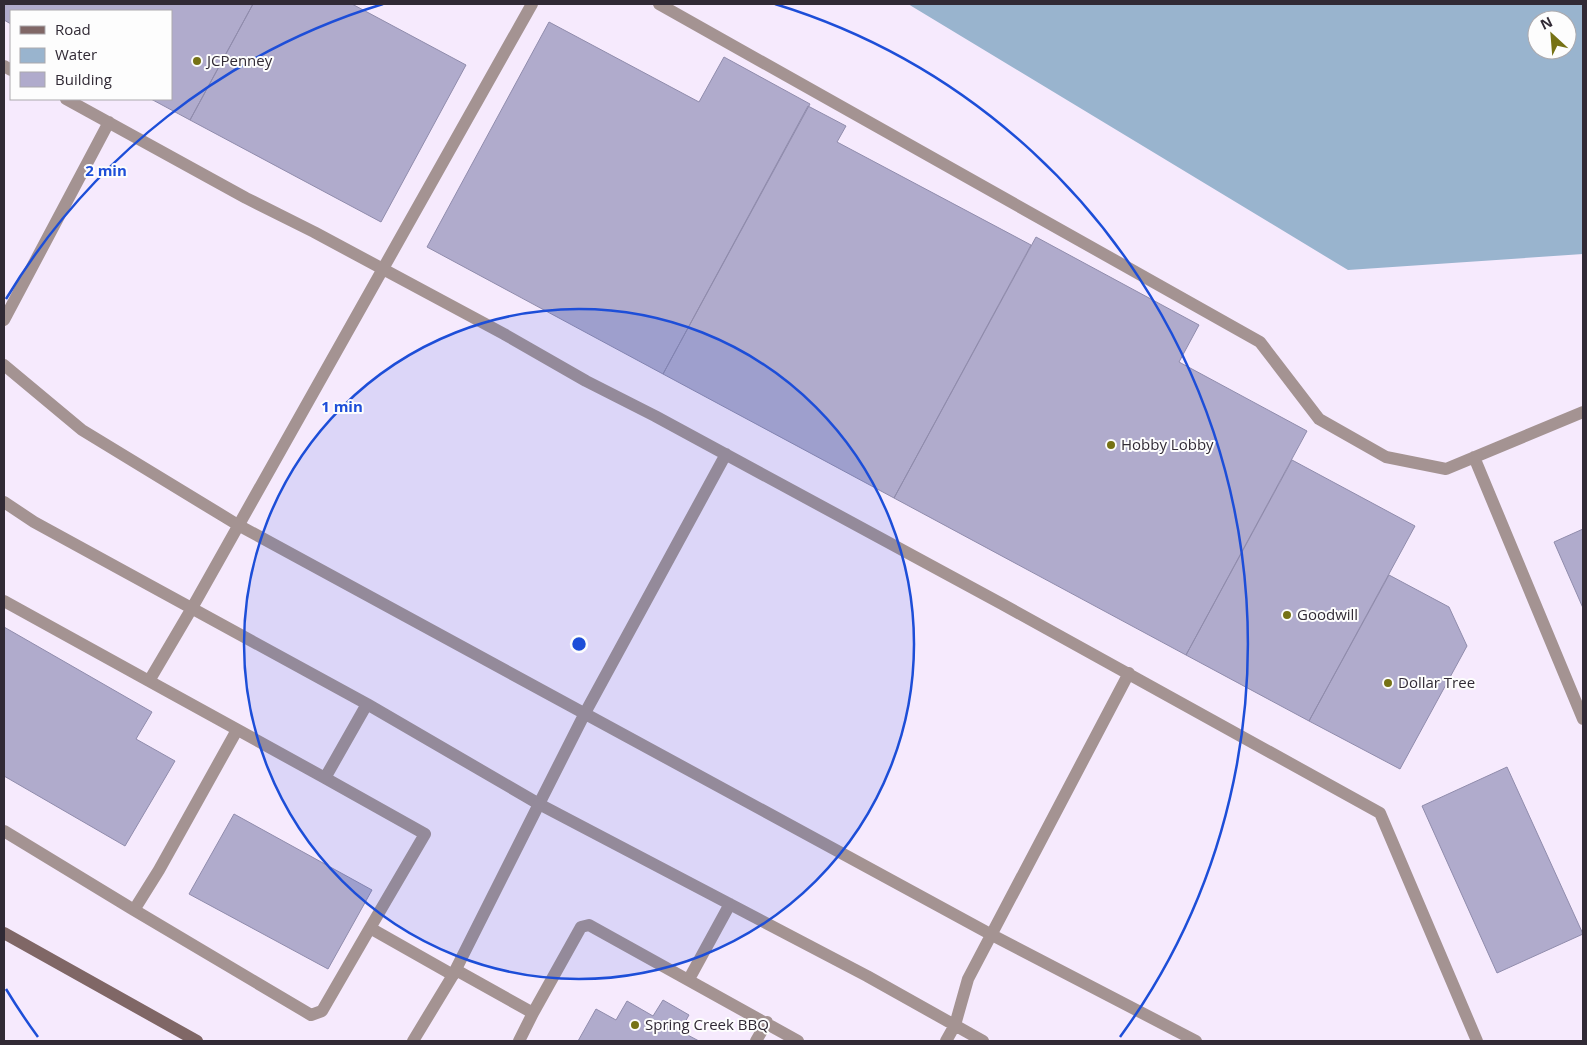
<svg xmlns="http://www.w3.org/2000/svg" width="1587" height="1045" viewBox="0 0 1587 1045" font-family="'Open Sans',sans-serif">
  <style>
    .water { fill: #99b4ce; fill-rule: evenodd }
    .building { fill: #b0abcc; stroke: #908cac }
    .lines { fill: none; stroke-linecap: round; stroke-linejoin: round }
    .lane { stroke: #a49392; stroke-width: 12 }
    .street { stroke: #a49392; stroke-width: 12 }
    .secondary { stroke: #806766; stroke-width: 12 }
    .ring { fill: none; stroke: #1d4ed8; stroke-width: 2.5 }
    .poi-dot { fill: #767215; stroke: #fdfdfd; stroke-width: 2 }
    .labels { text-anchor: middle; stroke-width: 4; stroke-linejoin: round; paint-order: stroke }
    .poi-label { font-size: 15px; fill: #312a35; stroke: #fdfdfd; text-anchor: start }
    .centre { fill: #1d4ed8; stroke: #fdfdfd; stroke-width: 2.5 }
    .ring-label { font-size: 15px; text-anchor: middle; font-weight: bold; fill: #1d4ed8; stroke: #fdfdfd; stroke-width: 4; stroke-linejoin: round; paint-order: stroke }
  </style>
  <rect width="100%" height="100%" fill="#f6eafd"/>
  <path class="water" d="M908,4H1583V254L1348,270ZM1537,20H1567V50H1537Z"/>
  <path class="building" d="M4,4H253L190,120L151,99H171V11H11V24L4,20Z
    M253,4H352L466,65L381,222L190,120Z
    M549,22L699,102L724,57L810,104L663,374L427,247Z
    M808,106L846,126L837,142L1031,245L894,498L663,374Z
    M1036,237L1199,325L1179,362L1307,431L1186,655L894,498Z
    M1292,460L1415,526L1309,721L1186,655Z
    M1583,529V608L1554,542Z
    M1389,575L1449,607L1467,646L1400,769L1309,721Z
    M4,627L152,712L136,739L175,761L125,846L4,776Z
    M1507,767L1583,934L1497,973L1422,806Z
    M234,814L372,890L328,969L189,894Z
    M663,1000L689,1015L680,1031L699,1041H578L596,1009L616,1020L627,1001L653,1016Z"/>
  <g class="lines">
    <path class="lane" d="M659,4L1260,342L1319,419L1386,457L1446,469L1583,412
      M4,66L11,70
      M66,99L246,198L314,232L504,334L586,381L655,416L1002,604L1380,813L1477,1041
      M4,320L109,122
      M4,365L82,430L238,525L992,935L1196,1041
      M1474,457L1583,719
      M4,502L34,522L367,704L539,804L867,976L983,1041
      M4,601L149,681L192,608L532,4
      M149,681L325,778L367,704
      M325,778L425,834L370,928L453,975
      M539,804L585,713L726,454
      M4,831L134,910L159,870L237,730
      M134,910L311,1015L322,1011L370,928
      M456,970L533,1013L581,927L589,925L798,1041
      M689,979L730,904
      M519,1041L533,1013
      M756,1041L767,1022
      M946,1041L955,1025L968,979L1129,673"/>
    <path class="street" d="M413,1041L453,975L539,804"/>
    <path class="secondary" d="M4,933L197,1041"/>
  </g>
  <circle cx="579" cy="644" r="335" fill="#1d4ed8" fill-opacity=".12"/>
  <g class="ring">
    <circle cx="579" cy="644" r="335"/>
    <path d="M38 1037A669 669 0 0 1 6 989M6 299A669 669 0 0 1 383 4M775 4A669 669 0 0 1 1120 1037"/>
  </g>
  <g class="poi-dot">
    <circle cx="197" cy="61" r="5"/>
    <circle cx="1111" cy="445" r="5"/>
    <circle cx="1287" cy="615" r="5"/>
    <circle cx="1388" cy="683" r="5"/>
    <circle cx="635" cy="1025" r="5"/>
  </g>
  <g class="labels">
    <g class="poi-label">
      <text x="207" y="66">JCPenney</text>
      <text x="1121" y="450">Hobby Lobby</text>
      <text x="1297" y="620">Goodwill</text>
      <text x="1398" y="688">Dollar Tree</text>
      <text x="645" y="1030">Spring Creek BBQ</text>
    </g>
  </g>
  <circle cx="579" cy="644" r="8" class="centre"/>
  <g class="ring-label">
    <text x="106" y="176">2 min</text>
    <text x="342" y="412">1 min</text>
  </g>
  <rect width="1587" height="1045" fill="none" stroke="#312a35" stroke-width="10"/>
  <rect x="10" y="10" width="162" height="90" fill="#fdfdfd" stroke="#aba9ad"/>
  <rect x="20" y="26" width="25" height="8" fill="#806766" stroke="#aba9ad"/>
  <text x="55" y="35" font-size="15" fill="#312a35">Road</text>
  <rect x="20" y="48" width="25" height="15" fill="#99b4ce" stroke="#aba9ad"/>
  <text x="55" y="60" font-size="15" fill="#312a35">Water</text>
  <rect x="20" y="72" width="25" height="15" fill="#b0abcc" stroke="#aba9ad"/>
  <text x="55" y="85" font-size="15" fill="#312a35">Building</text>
  <g transform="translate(1552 35) rotate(334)"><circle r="24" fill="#fdfdfd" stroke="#aba9ad"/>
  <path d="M0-4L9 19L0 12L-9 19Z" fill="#767215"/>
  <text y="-8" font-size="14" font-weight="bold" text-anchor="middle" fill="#312a35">N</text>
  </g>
</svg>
